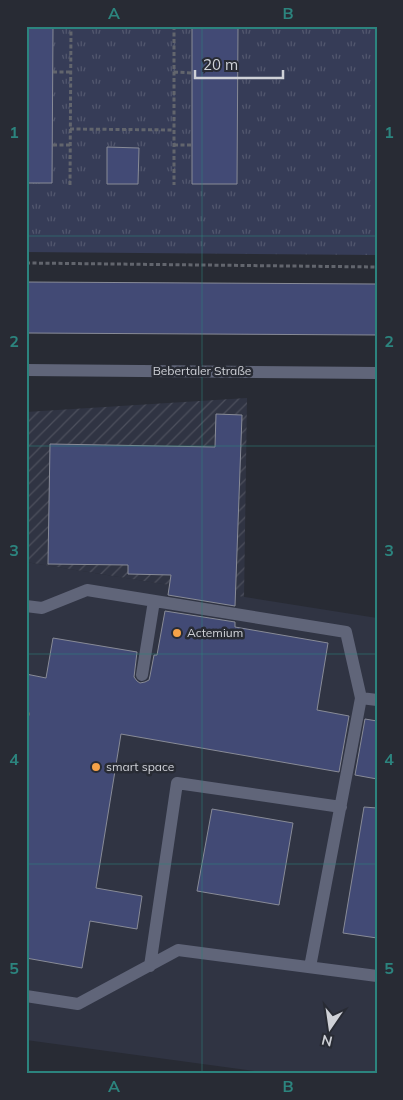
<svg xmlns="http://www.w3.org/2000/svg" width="403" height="1100" viewBox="0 0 403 1100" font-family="Mulish,sans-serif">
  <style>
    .built { fill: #303443 }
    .industrial { fill: url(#industrial-furrows) }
    .grass { fill: url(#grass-tufts) }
    .building { fill: #424a75; stroke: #888b97 }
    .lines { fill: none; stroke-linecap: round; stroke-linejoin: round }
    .path { stroke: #62656d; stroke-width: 3; stroke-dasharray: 4 2.5; stroke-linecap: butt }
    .minor { stroke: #606579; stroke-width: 12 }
    .grid { fill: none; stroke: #2c847e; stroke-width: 1; stroke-opacity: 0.55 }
    .poi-dot { fill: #f6a248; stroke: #282b34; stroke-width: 2 }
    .labels { text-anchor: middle; stroke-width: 5; stroke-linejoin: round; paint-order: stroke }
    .street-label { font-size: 12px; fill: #cfd1d7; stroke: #282b34 }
    .poi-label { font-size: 12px; fill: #cfd1d7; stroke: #282b34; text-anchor: start }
    .neatline { fill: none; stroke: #2c847e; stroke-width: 2 }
    .grid-label { font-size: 16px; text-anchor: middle; font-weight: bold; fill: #2c847e }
  </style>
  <defs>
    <pattern id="industrial-furrows" width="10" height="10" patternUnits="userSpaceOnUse" patternTransform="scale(1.25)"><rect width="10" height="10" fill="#303443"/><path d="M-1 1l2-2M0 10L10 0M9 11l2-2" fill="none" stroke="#4d505d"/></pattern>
    <pattern id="grass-tufts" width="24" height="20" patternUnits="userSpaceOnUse" patternTransform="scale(1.25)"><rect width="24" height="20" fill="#363c57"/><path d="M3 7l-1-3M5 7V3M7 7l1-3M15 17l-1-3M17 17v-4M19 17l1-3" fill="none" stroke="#52576e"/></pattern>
  </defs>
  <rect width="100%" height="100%" fill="#282b34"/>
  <path class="built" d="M26,562L377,618V1074H277L26,1040Z"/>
  <path class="industrial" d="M247,398L244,597L26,562V412Z"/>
  <path class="grass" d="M53,26H192V184H237L238,26H377V255L26,252V183H52Z"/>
  <path class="building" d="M26,26H53L52,183H26Z
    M192,26H238L237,184H192Z
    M107,147L139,148L138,184H107Z
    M26,282L377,284V335L26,333Z
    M216,414L242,415L235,606L168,595L171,575L128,574V565L48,564L50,444L215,447Z
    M165,611L235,622V627L328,643L317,710L349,716L339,772L121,734L96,888L142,896L137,929L90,921L82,968L26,958V674L46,678L53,638L137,652L134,677L137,681L140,683L145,682L149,680L150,676L154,655H157Z
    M365,719L377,721V779L355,775Z
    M364,807L377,808V938L343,933Z
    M212,809L293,823L279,905L197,891Z"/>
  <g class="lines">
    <path class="path" d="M174,26V185
      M53,72H70
      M174,72L192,73
      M70,129L174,130
      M53,145H70
      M174,145H192
      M70,185L71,26
      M26,263L377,267
      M26,714H30"/>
    <path class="minor" d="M26,370L377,373
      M26,606L42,608L87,590L346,632L361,698
      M142,675L154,601
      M150,966L177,783L341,807
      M310,967L361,698L377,700
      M26,996L78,1004L178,950L377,976"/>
  </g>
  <path class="grid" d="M202,26V1074M26,236H377M26,446H377M26,654H377M26,864H377"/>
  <g class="poi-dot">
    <circle cx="177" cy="633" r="5"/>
    <circle cx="96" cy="767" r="5"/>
  </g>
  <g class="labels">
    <g class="street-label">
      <text x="202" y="375">Bebertaler Straße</text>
    </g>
    <g class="poi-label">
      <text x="187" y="637">Actemium</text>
      <text x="106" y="771">smart space</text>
    </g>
  </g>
  <rect width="403" height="1100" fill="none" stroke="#282b34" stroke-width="55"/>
  <g transform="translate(330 1028) rotate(193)" stroke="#282b34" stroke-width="4" paint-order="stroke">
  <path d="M0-4L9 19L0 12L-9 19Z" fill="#cfd1d7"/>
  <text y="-8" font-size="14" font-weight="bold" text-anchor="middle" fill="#cfd1d7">N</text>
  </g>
  <path d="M195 70v8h88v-8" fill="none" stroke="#cfd1d7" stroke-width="2.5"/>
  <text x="203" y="70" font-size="15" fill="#cfd1d7" stroke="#282b34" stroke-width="4" paint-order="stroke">20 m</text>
  <rect x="28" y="28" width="348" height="1044" class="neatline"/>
  <g class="grid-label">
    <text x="114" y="19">A</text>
    <text x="288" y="19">B</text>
    <text x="14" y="138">1</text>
    <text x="389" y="138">1</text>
    <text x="14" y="347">2</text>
    <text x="389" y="347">2</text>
    <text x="14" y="556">3</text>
    <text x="389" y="556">3</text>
    <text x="14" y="765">4</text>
    <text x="389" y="765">4</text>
    <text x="14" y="974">5</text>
    <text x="389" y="974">5</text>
    <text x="114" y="1092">A</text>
    <text x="288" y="1092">B</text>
  </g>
</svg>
